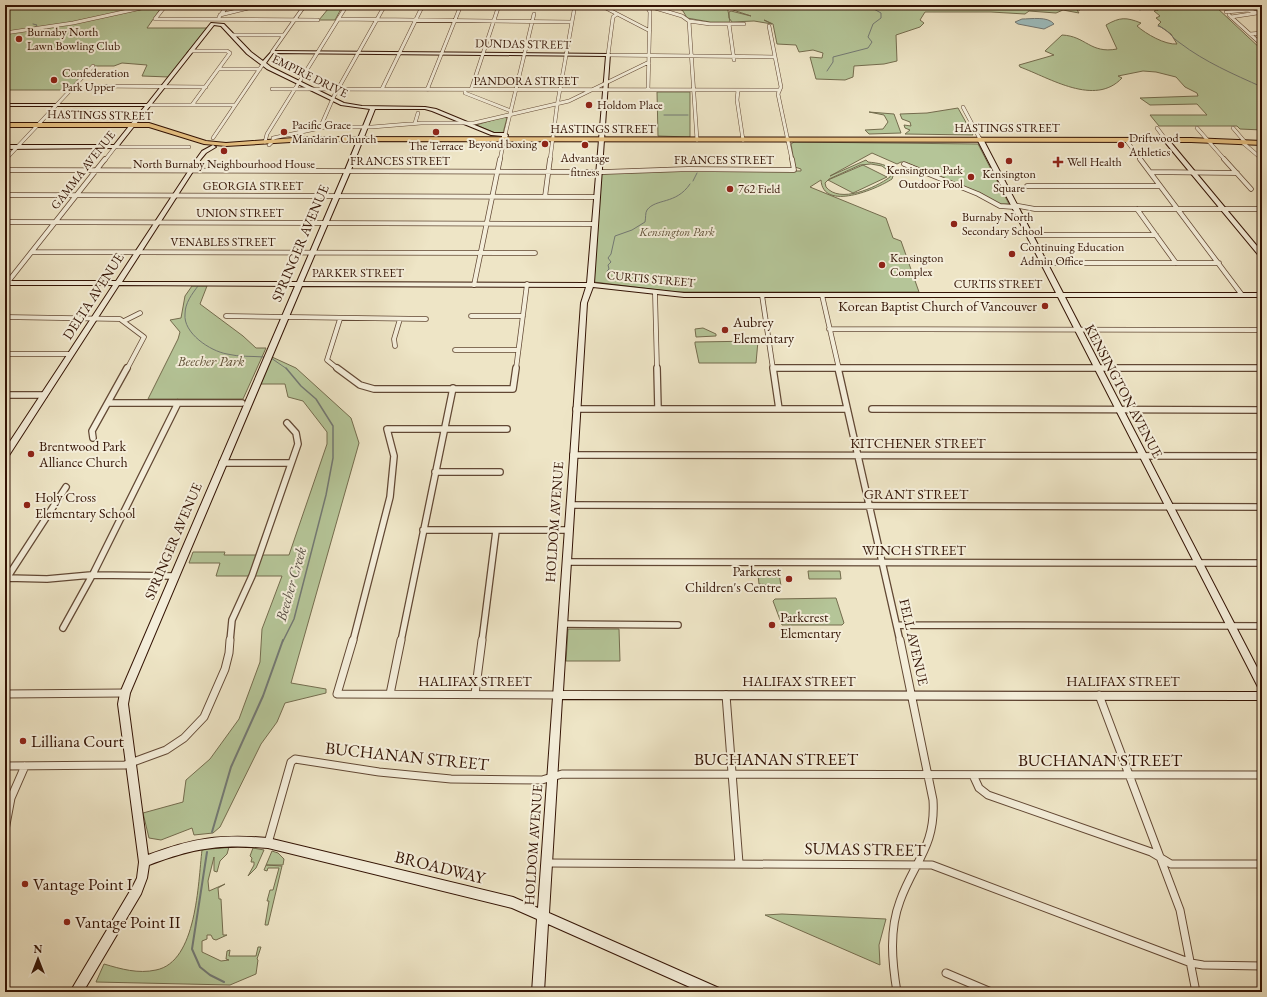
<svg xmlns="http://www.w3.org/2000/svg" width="1267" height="997" viewBox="0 0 1267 997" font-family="'EB Garamond',serif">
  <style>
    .green { fill: #b5c598; stroke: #746c4e; fill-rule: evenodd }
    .water { fill: #9dbdbe; stroke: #737974 }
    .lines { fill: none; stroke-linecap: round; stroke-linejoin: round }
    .stream-far2 { stroke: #737974; stroke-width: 1 }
    .stream-far1 { stroke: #737974; stroke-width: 1.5 }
    .stream { stroke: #737974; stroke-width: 2 }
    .street-far3-casing { stroke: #624834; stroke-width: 4 }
    .street-far2-casing { stroke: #624834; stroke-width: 5.5 }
    .street-far1-casing { stroke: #624834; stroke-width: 8 }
    .street-casing { stroke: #624834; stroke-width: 9 }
    .secondary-casing { stroke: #331304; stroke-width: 2 }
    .primary-casing { stroke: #331304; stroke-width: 2 }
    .street-far3 { stroke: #f4eeda; stroke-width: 3 }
    .street-far2 { stroke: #f4eeda; stroke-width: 4 }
    .street-far1 { stroke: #f4eeda; stroke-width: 5.5 }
    .street { stroke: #f4eeda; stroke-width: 7 }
    .secondary { fill: #f4eeda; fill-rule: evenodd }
    .primary { fill: #e7c283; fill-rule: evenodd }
    .rail { stroke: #331304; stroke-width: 1; stroke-dasharray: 4 4; stroke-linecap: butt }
    .poi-dot { fill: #8f2418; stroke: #f4eeda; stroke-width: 1.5 }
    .labels { text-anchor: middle; stroke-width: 4; stroke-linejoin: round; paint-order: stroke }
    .far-poi-label { font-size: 12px; fill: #331304; stroke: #f4eeda; text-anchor: start }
    .far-street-label { font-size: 12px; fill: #331304; stroke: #f4eeda }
    .far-park-label { font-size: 12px; font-style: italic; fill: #605138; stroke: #f4eeda }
    .street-label { font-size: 14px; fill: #331304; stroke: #f4eeda }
    .poi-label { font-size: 14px; fill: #331304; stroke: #f4eeda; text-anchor: start }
    .park-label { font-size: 14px; font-style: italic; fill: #605138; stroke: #f4eeda }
    .water-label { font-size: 15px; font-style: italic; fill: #584e45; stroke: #f4eeda }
    .near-poi-label { font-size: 17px; fill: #331304; stroke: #f4eeda; text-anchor: start }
    .near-street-label { font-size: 17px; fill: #331304; stroke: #f4eeda }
  </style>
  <rect width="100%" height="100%" fill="#eee5c6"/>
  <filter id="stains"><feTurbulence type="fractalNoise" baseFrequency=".005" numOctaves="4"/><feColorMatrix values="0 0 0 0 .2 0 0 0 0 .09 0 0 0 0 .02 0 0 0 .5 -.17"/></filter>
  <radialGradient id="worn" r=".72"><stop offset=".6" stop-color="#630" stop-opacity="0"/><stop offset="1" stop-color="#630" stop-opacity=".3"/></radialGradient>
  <path class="green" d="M5,5H163L147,28H207L192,48L187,52V54L169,77L142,76L147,65L122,63L114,66H92L69,90H5Z
    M676,5H727L730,22H710L687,18L683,11L680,9L683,8Z
    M729,5H1043L1075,8L1080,10H1077L1079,13L1063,10L1056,13L1029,11L1025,14L991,12H925L920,20L924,23L920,27L896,35L897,61L884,64L854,66L853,77L845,80L816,79L810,57L822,58L823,53L813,50L799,52L796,45L777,44L773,24L764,20L772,24L754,21L732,22L729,18V12L731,11L751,16L730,9Z
    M1174,5L1215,6L1262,50V114H1260L1262,130L1240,129L1237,126H1159L1150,115H1207L1197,104L1150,105L1140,98L1198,96L1197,93L1185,87L1176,77L1156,72L1143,71L1118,76L1122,78C1095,107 1050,78 1020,67L1019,65L1054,55L1045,51L1062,35C1086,36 1090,54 1117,49L1106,25C1120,17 1126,17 1141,23L1137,26C1146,34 1165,45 1177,44L1171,34L1158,25L1161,22L1156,18L1160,16L1154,11Z
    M328,9H341L335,20H319Z
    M657,92H690V137L658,136Z
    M958,108L973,135L905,134L910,130L905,128L904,125L911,126L910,122L902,119L900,114L927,113Z
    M869,112L894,114L901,133L869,134L865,130L883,129L888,122L884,115Z
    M503,117L507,118L503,133H495L476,125Z
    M794,142L978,144L1009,204H999L982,194L907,163L901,162L897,164L872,153L830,176L866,160L868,162C877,163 889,164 894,173L892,179C877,189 823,212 821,180L810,187L886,218L893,238L901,241L919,292H675L594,282L601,174L652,171H801V169L795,167L791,144ZM871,164L882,166L891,173L890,177C875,188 840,204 826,187L825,183L829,179L860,165Z
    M863,165L887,177L853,193L828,180Z
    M192,286H207L200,304L243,336L256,348H266L243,399H148L178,339L180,332L170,320L181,318L185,296Z
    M703,328L716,334V336L696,337L695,329Z
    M758,341L756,363H699L695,344V342Z
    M272,357L296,368L351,418L359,443L291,683L326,689V693L285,703L277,722L261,744L220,827L213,833L194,835L192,828L161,840L149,838L143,813L183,802L186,780L210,759L239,719L260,662L262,629L282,576H216L220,563H189L193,552H225L224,555H289L327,444V432L303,401L288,397L285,384H260Z
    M808,571H840L841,579H809Z
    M774,573H779L781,586L759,584L758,575L775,577Z
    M836,598L844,623L842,625H782L773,601L775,599Z
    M568,629H619L620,661H566Z
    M229,847L227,854L220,861L217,872L214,871V857L208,881L209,891L225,884L218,888L219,899H221L223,935H227L216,940L213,939L211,935H207V939L202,941V952L221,961L229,960L226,959L227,951L230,950L229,956H256L258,947H261L257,959L258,960L256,974L230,985L96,982L104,964C121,969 138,974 156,970C197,962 198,883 202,850Z
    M253,848L264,850L256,868L248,876L254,865V862H251L252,858L250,856Z
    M272,851L278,853L284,859L283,865H266L282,866L268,925H265L269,901H267L270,890H273L279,868H268L267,871L264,870Z
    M782,914L886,919L879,945L880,965L765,915Z"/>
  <path class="water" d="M1022,19C1031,19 1048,16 1054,24L1044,29L1018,24L1015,22Z"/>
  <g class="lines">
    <path class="stream-far2" d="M1138,9L1140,10
      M33,24L37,25L35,28
      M1158,26C1167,28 1172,38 1180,43C1205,62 1233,74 1262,87
      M38,30L54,27
      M827,71L833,62V57L868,48L872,42L868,37L873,24L881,18V13L872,8L874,5
      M664,115H688
      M693,181L697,173
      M607,271L609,269L608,265L611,262L608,258L611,254L615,236L632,230L645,222C646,218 645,213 647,210C656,198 676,205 690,184
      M198,286C192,294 185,303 185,314C183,333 210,351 227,354C239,357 252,356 264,357
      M271,358L287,369"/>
    <path class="stream-far1" d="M283,641L294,619L326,495L333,458V426L316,399L301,386L286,368"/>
    <path class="stream" d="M212,832L231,767L263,696L283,640
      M207,852L192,949L200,967L210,975L224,982"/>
    <defs>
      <path id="street-far3" d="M166,5L155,19L318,20
        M262,5L304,6
        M600,5L650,31
        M645,5L682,16L689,21
        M646,5L650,12L648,90
        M189,6L191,5
        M1226,12L1248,10L1257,13L1231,17
        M617,14L613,17L608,55L775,57
        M220,15L261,5
        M1229,15L1262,45
        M219,17L228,5
        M338,19L572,22
        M689,21L697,140
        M689,21L710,24H744
        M729,24L734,60
        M769,26L781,87L778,94L792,160
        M5,33L73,23L155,5
        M1250,34L1262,33
        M233,35H283
        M191,51H227L230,53L192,105
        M272,52L305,5
        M219,69H260
        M97,86L206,87
        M272,89L779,90
        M382,89L423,5
        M427,90L461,5
        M465,90V93L511,111
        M471,90L499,5
        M738,90L737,100L743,140
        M148,105H234
        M963,107L980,139
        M415,123L418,113
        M320,128L334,96L385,5
        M1157,128L1166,140
        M1197,128L1225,160
        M1233,128L1245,142
        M505,135L534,14
        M213,138L263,64
        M273,138L325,127H372L421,123H474L569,101L649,62
        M1126,140L1141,160
        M265,142L267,134L347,5
        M1242,142L1262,159
        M269,145L273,141V138
        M5,160L93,66
        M105,160L115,147H189
        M500,160L504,140
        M550,160L557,106L575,5"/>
      <path id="street-far2" d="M1140,159L1242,295
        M1224,159L1251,189
        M904,164L978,194L1000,206L1014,207
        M5,170L604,172L688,169L794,170L792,159
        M1150,172L1237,173
        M1027,186H1160
        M5,195L596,197
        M545,197L550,159
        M1013,205L1035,209H1262
        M1137,209L1176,263
        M5,222L594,224
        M1029,235H1156
        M32,252L535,253
        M1043,263H1219
        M7,283L105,159
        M474,285L500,159
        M655,293L657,369
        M762,295L773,369
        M822,295L839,369
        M226,316L426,319
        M471,316H523
        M5,317L120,319L144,337L127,369
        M124,321L140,313
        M829,329L1262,330
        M395,346L394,339L400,319
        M455,350H518
        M5,354H71
        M773,368H1262
        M338,369L327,360L340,319
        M516,369L527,284"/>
      <path id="street-far1" d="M337,368L360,385L374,389H513L516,368
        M657,368L658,409
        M773,368L779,409
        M773,368H1262
        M838,368L900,641
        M5,395H44
        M108,403H242
        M576,409H847
        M872,409L1262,410
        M93,438L92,431L127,368
        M573,455L1262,456
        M222,463H291
        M435,472H500
        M570,505L1262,507
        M423,530H568
        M566,562L1262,563
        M7,578L47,579L91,575L175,576
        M5,581L66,487
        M562,624L678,625
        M897,625L1262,626
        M63,628L94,572L178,403
        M230,641L232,620L252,576L298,444L296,433L287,423
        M353,641L390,497L394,456L387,429H507
        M401,641L453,388
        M482,641L496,531"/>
      <path id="street" d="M353,640L337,694L557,695
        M5,694L125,693
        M390,694L401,640
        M475,694L482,640
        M726,695L739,863
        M1099,695L1180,910L1196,992
        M5,766L125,765L166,750L184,738L204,717L225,669L229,653L230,640
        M973,775L979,788L988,795L1151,852L1171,864H1262
        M5,830L11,798L25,766
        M268,843L291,762L295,759L379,772L451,779L542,780L562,774L1262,775
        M546,863L932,865L1191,963L1203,965L1262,966
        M946,973L991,992
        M897,992C892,962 889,930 900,901C914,862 936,846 933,800L900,640"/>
      <path id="secondary" d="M211,23L224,24L251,52L263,61L272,51L610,54L594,283L684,293H1056L977,139L980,137L983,139L1063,293H1262V297H1065L1262,677V690L1259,689L1058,297H684L593,287L587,303L563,691L1262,692V700L562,699L549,913L719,988L721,992H701L548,924L544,992H532L537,919L512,908L268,848C220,844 194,848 149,865L147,878L141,894L83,992H70L133,886L137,878L139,862L118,704L120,693L295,286L119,285L8,457L5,458V449L113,285H5V281H116L197,158L202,151L213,145L216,147L206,153L201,159L122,282H297L345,170L370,109L341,105L267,69L247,54L221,26L214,25L117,148L5,149V145H114L145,106H5V104H147ZM273,53L606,56L587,283L303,282L351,170L375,109H425L432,111L491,135L502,136V141H506L508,135L505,133H494L436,109L425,107L362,106L344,103L271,67L266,63ZM302,286L586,287L581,303L538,908L513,897L268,838C220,834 193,838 148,855L128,704L130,693Z
        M1164,139H1168L1262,252V258L1260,257L1164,141Z"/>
      <path id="primary" d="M5,123H149L206,141L226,143L307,137L1191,138L1262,141V145L1191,142L307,141L226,146L204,144L149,127H5Z"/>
    </defs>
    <use href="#street-far3" class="street-far3-casing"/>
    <use href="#street-far2" class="street-far2-casing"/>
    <use href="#street-far1" class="street-far1-casing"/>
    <use href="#street" class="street-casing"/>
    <use href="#secondary" class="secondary-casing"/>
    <use href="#primary" class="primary-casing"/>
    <use href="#street-far3" class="street-far3"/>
    <use href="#street-far2" class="street-far2"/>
    <use href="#street-far1" class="street-far1"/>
    <use href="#street" class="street"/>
    <use href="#secondary" class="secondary"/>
    <use href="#primary" class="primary"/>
    <path class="rail" d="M1058,5L1114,9L1162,5
      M1157,10L1171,5"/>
  </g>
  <g class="poi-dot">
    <circle cx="19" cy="39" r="4"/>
    <circle cx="54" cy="80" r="4"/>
    <circle cx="589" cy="105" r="4"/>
    <circle cx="284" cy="132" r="4"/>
    <circle cx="436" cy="132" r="4"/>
    <circle cx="545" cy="144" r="4"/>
    <circle cx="585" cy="145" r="4"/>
    <circle cx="1121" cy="145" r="4"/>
    <circle cx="224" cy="151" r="4"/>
    <circle cx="1009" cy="161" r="4"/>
    <path d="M1056 156h4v4h4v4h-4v4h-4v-4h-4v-4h4z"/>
    <circle cx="971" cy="177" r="4"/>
    <circle cx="730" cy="189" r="4"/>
    <circle cx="954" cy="224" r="4"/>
    <circle cx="1012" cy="254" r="4"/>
    <circle cx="882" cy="265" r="4"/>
    <circle cx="1045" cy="306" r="4"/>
    <circle cx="725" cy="330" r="4"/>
    <circle cx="31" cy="454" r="4"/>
    <circle cx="27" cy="505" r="4"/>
    <circle cx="789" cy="579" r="4"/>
    <circle cx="772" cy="625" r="4"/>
    <circle cx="23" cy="741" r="4"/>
    <circle cx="25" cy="884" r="4"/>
    <circle cx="67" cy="922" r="4"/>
  </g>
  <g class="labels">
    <g class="far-poi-label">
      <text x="27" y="36">Burnaby North<tspan x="27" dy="14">Lawn Bowling Club</tspan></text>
      <text x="62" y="77">Confederation<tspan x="62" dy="14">Park Upper</tspan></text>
      <text x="597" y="109">Holdom Place</text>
      <text x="292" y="129">Pacific Grace<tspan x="292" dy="14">Mandarin Church</tspan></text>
      <text x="1129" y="142">Driftwood<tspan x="1129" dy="14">Athletics</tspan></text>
      <text x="537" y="148" text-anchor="end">Beyond boxing</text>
      <text x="436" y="150" text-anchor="middle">The Terrace</text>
      <text x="585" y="162" text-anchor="middle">Advantage<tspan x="585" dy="14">fitness</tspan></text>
      <text x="1067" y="166">Well Health</text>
      <text x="224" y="168" text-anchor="middle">North Burnaby Neighbourhood House</text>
      <text x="963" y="174" text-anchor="end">Kensington Park<tspan x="963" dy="14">Outdoor Pool</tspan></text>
      <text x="1009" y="178" text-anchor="middle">Kensington<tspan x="1009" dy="14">Square</tspan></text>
      <text x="738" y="193">762 Field</text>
      <text x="962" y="221">Burnaby North<tspan x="962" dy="14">Secondary School</tspan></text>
      <text x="1020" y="251">Continuing Education<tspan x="1020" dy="14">Admin Office</tspan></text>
      <text x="890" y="262">Kensington<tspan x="890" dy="14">Complex</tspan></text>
    </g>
    <g class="far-street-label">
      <text transform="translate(523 44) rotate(1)" y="4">DUNDAS STREET</text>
      <text transform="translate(310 76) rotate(26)" y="4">EMPIRE DRIVE</text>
      <text x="526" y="85">PANDORA STREET</text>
      <text transform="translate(100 115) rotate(1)" y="4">HASTINGS STREET</text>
      <text x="1007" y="132">HASTINGS STREET</text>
      <text x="603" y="133">HASTINGS STREET</text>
      <text x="724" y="164">FRANCES STREET</text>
      <text x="400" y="165">FRANCES STREET</text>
      <text transform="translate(83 170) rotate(-52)" y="4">GAMMA AVENUE</text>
      <text x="253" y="190">GEORGIA STREET</text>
      <text x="240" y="217">UNION STREET</text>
      <text x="223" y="246">VENABLES STREET</text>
      <text x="358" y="277">PARKER STREET</text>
      <text transform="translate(651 279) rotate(5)" y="4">CURTIS STREET</text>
      <text x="998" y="288">CURTIS STREET</text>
    </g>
    <g class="far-park-label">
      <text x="677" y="236">Kensington Park</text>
    </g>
    <g class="street-label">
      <text transform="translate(300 243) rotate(-67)" y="5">SPRINGER AVENUE</text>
      <text transform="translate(93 296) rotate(-57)" y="5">DELTA AVENUE</text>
      <text transform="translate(1124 391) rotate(62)" y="5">KENSINGTON AVENUE</text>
      <text x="918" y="448">KITCHENER STREET</text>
      <text x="916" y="499">GRANT STREET</text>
      <text transform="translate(554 522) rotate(-86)" y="5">HOLDOM AVENUE</text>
      <text transform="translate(173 541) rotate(-67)" y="5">SPRINGER AVENUE</text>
      <text x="914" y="555">WINCH STREET</text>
      <text transform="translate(914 642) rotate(77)" y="5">FELL AVENUE</text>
      <text x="475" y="686">HALIFAX STREET</text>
      <text x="799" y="686">HALIFAX STREET</text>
      <text x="1123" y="686">HALIFAX STREET</text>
      <text transform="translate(533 845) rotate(-86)" y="5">HOLDOM AVENUE</text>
    </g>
    <g class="poi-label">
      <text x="1037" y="311" text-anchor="end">Korean Baptist Church of Vancouver</text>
      <text x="733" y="327">Aubrey<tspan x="733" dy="16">Elementary</tspan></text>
      <text x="39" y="451">Brentwood Park<tspan x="39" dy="16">Alliance Church</tspan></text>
      <text x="35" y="502">Holy Cross<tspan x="35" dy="16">Elementary School</tspan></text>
      <text x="781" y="576" text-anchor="end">Parkcrest<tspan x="781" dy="16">Children's Centre</tspan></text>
      <text x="780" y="622">Parkcrest<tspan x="780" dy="16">Elementary</tspan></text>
    </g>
    <g class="park-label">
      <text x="211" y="366">Beecher Park</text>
    </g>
    <g class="water-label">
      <text transform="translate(291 584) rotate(-74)" y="5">Beecher Creek</text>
    </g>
    <g class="near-poi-label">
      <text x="31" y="747">Lilliana Court</text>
      <text x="33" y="890">Vantage Point I</text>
      <text x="75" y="928">Vantage Point II</text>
    </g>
    <g class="near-street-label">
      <text transform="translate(407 756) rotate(6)" y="6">BUCHANAN STREET</text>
      <text x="776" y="765">BUCHANAN STREET</text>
      <text x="1100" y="766">BUCHANAN STREET</text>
      <text transform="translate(865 849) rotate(1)" y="6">SUMAS STREET</text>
      <text transform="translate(440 867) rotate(14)" y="6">BROADWAY</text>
    </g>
  </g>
  <rect width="1267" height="997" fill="none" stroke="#eee5c6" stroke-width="20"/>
  <rect x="6" y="6" width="1255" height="985" fill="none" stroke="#331304" stroke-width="2"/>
  <rect x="10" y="10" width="1247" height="977" fill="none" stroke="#331304"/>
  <g transform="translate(38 959)" stroke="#f4eeda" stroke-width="3" paint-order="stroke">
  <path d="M0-3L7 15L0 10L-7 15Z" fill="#331304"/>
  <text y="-6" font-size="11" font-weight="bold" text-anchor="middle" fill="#331304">N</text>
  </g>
  <rect width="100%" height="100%" filter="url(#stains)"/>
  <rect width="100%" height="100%" fill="url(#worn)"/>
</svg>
